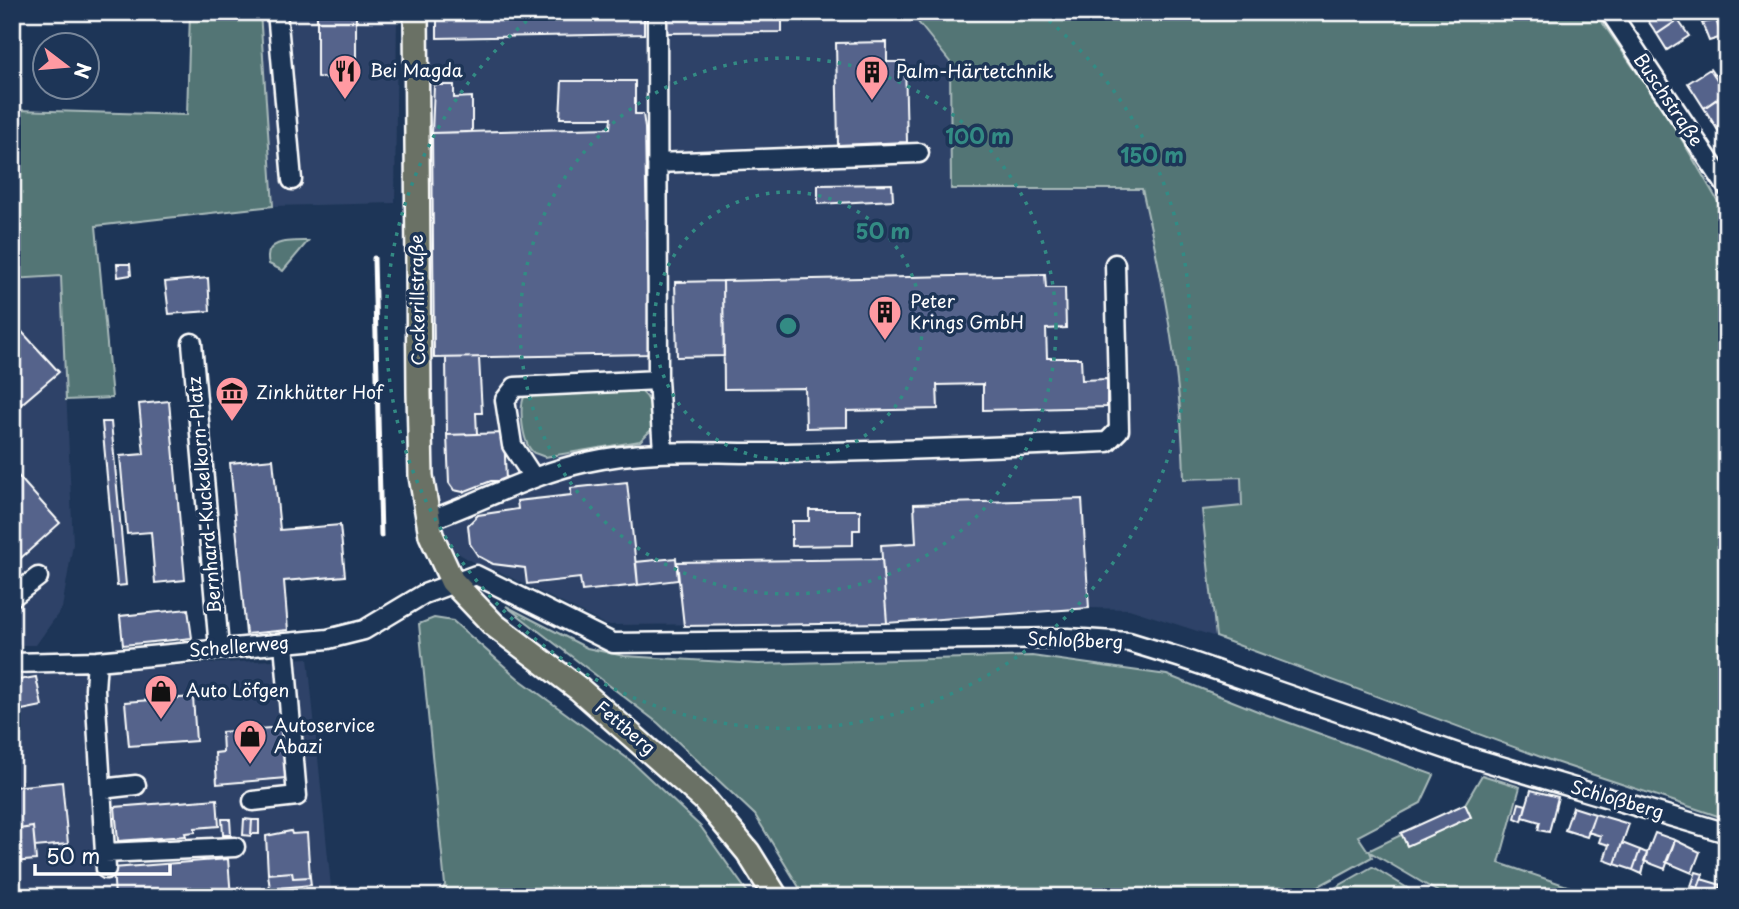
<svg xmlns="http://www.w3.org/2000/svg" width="1739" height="909" viewBox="0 0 1739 909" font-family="'Playpen Sans',sans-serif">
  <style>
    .built { fill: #2e4367 }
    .green { fill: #537575; stroke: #a9baba; stroke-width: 2 }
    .building { fill: #55648b; stroke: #fff; stroke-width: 2 }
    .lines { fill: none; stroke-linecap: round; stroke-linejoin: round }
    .minor-casing { stroke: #fff; stroke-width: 23 }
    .major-casing { stroke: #fff; stroke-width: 28 }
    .minor { stroke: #1d3557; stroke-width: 18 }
    .major { stroke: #6b7165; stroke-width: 23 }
    .rail { stroke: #fff; stroke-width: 5 }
    .ring { fill: none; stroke: #338b84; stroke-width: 3.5; stroke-dasharray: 3.5 7 }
    .labels { text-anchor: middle; stroke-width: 7; stroke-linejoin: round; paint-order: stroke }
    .poi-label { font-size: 18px; fill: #fff; stroke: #1d3557; text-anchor: start }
    .street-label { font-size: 18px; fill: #fff; stroke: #1d3557 }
    .centre { fill: #338b84; stroke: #1d3557; stroke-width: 3.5 }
    .ring-label { font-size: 21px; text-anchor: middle; font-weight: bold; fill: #338b84; stroke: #1d3557; stroke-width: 7; stroke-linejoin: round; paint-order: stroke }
  </style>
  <rect width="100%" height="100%" fill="#1d3557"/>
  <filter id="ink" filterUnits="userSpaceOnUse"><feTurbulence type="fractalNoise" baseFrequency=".0143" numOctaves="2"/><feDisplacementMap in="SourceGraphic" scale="14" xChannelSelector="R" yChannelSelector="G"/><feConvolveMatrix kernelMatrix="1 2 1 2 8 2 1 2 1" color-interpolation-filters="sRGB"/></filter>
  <g filter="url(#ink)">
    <path class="built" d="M260,12H397L395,203L273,206Z
      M429,12H910L950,62L951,189H1142L1165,285L1184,437V479L1241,476L1242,506L1202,511L1216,637L1129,609L1089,608L887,623L606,625L492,568L489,572L453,550L446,539L434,475L427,366Z
      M61,275L73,544L62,608L36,645H12V279Z
      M308,658L332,897H12V675Z"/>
    <path class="green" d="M12,12H16L17,110L187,115L190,12H260L273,206L96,226L112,398L66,400L61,276L12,279Z
      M910,12H1595L1674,126L1727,217V819L1549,760L1216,637L1202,510L1242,506L1241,477L1184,479C1182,381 1164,284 1142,189H951L950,62Z
      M308,241L283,271L269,264C262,239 291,241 308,241Z
      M639,390C654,399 651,415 651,430L640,441L545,457C545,457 535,453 534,453C522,444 519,409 524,397L531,393Z
      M506,606L587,648L624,656L759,664L1032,656L1167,675L1265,714L1434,775L1421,803L1358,836L1368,851L1465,804L1482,775L1520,787L1499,863L1573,888L1571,897H1447L1370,852L1372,857L1299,897H805L755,815L658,723Z
      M434,618L453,621L519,679L631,761L701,827L751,897H439L445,885L419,624Z
      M1373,867L1422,897H1319L1372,867Z"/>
    <path class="building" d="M356,12V77L339,80L317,77V13L307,12Z
      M437,12H644V34L437,38Z
      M666,12H782V32L666,33Z
      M1642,12H1674L1678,20L1657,34Z
      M1697,12H1708L1712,21L1702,23Z
      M1678,20L1689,36L1667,50L1657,34Z
      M1716,20L1722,37L1709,41L1702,23Z
      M887,42V62H905L907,142L838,145L836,43Z
      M1710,69L1726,93L1704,108L1688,83Z
      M1727,71V92H1726L1714,75Z
      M562,81H635V114H643L645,128L649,354L434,358L432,133L610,128L611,118H560Z
      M434,85H454V98L472,97V132L432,133Z
      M1721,96L1727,105V127L1719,132L1704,108Z
      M892,184L893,200L818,204V185Z
      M117,264H130L131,275L118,277Z
      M1045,274L1046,288H1065L1066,328L1046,329L1047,358H1081L1082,380L1107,379V407L983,410V384L937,385L938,409L847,411V427L806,428L805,388L724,389L723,281Z
      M208,278L210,311L169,314L165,282Z
      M723,281L724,356L677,357L675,282Z
      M12,321L59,372L12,412Z
      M446,358H479L482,413H476L477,434L447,435Z
      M169,401L185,580L155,583L151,532L127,534L120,456L144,454L139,404Z
      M102,422H111L126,585L117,586Z
      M504,433L506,481H491L463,492L454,490L449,483L447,435Z
      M273,459L280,530L340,525L345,576L284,581L288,630L246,634L230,463Z
      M12,469L60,523L12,566Z
      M627,482L638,585L582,591L580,578L527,584L525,568L493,564L478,556L470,544L468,525L478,515L518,509L517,501L571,495V488Z
      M1082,499L1089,608L887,623L881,545L916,543L914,504Z
      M809,510H860V530H853V545L792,546V521H809Z
      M676,558L678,580L638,585L636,562Z
      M882,559L887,623L684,626L677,562Z
      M188,609L192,638L123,645L120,616Z
      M36,677L42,706L12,712V681Z
      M193,697L196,741L129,746L125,702Z
      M282,727L286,778L217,784L215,753L223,752L222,732Z
      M62,782L68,844L35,847L33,827L12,830V809L15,808L13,787Z
      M1531,790L1558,797L1549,832L1538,830L1540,822L1523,817Z
      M217,799L219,826L195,828V832L185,833L186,836L118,841L115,807Z
      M1519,803L1526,805L1522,821L1515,818Z
      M1465,804L1471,817L1407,846L1401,833Z
      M1573,807L1595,814L1587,837L1565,830Z
      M1595,814L1629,824L1615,864L1604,860L1609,845L1599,842L1601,836L1588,832Z
      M222,819H230L231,835H223Z
      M244,819L252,820L251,836L243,835Z
      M252,820H259V834H251Z
      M33,827L36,860L12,862V830Z
      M291,831L292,834L307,833L310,877L293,878L292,872L268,874L266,836Z
      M1655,833L1675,840L1665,869L1644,861Z
      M1675,840L1700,852L1692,873L1666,862Z
      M1622,843L1640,850L1633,870L1615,864Z
      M1640,850L1647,853L1642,874L1633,870Z
      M228,859L231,897H115L113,868Z
      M1727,871V893L1719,890Z
      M292,872L293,878L310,877L311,885L270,889L268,874Z
      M1696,872L1703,874L1698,888L1691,886Z
      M1701,879L1721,885L1717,894L1698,888Z"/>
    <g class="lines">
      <defs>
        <path id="minor" d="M277,12L292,180
          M657,12L658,380
          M1610,12L1727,187
          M657,163L919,153
          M192,343L219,648
          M533,477L512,445L505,400L515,387L658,380L663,450
          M427,521C481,502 531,474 587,462C652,447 716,454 783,453C891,451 999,447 1107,442L1119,430L1115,264
          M12,597L38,577
          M97,661L95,689L106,869
          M12,663L97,661L328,639L364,630L424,594L476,575L613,643L1068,638L1129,642L1181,658L1463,755L1727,833
          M101,789L136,785
          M253,801L297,796L284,643
          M105,853L235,847"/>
        <path id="major" d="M416,12L419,393L421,476L431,535L452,581L494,625L579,689L704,799L748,852L776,897"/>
      </defs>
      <use href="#minor" class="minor-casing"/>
      <use href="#major" class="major-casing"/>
      <use href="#minor" class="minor"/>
      <use href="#major" class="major"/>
      <path class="rail" d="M374,258L381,536"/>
    </g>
  </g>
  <g class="ring">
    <circle cx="788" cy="326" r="134"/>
    <circle cx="788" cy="326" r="268"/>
    <path d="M1041 14A402 402 0 1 1 535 14"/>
  </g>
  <defs>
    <symbol id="restaurant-pin" viewBox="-11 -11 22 30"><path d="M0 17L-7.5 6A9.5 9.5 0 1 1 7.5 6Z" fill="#ff9aa2" stroke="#1d3557"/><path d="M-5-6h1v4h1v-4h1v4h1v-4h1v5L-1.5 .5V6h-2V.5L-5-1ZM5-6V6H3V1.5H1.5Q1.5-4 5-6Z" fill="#111"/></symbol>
    <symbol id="building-pin" viewBox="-11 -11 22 30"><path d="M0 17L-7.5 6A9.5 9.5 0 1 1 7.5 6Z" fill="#ff9aa2" stroke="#1d3557"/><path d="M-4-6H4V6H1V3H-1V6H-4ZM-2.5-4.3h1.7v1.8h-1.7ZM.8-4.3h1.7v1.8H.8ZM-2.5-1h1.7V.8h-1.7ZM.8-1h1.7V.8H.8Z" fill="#111"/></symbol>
    <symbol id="museum-pin" viewBox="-11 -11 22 30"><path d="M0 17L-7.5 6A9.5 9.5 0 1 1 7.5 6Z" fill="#ff9aa2" stroke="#1d3557"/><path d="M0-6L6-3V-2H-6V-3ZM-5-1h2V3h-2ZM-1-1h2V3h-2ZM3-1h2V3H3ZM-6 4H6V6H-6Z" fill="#111"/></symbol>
    <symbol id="shop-pin" viewBox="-11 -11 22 30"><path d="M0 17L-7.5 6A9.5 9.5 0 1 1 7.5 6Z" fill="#ff9aa2" stroke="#1d3557"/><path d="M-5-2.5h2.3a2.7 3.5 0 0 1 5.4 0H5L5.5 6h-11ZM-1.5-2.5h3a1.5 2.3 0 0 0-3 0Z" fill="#111"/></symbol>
  </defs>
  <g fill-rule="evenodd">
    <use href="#restaurant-pin" x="326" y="52" width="38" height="52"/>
    <use href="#building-pin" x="853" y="53" width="38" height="52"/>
    <use href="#building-pin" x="866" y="293" width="38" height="52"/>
    <use href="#museum-pin" x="213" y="374" width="38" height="52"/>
    <use href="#shop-pin" x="142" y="672" width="38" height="52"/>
    <use href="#shop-pin" x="231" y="717" width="38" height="52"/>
  </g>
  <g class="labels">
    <g class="poi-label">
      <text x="370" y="77">Bei Magda</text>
      <text x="896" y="78">Palm-Härtetchnik</text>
      <text x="910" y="308">Peter<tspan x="910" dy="21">Krings GmbH</tspan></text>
      <text x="256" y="399">Zinkhütter Hof</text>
      <text x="186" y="697">Auto Löfgen</text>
      <text x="274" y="732">Autoservice<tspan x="274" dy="21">Abazi</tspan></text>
    </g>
    <g class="street-label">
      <text transform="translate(1668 100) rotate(56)" y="6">Buschstraße</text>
      <text transform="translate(418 300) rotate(-91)" y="6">Cockerillstraße</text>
      <text transform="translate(205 495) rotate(-95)" y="6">Bernhard-Kuckelkorn-Platz</text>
      <text transform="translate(1075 641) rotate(2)" y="6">Schloßberg</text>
      <text transform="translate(239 647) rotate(-5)" y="6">Schellerweg</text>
      <text transform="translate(625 728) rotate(40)" y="6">Fettberg</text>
      <text transform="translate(1617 800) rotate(16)" y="6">Schloßberg</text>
    </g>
  </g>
  <circle cx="788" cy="326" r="10" class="centre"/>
  <g class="ring-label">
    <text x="978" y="144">100 m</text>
    <text x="1152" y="163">150 m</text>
    <text x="883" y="239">50 m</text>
  </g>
  <rect width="1739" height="909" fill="none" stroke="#1d3557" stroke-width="42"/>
  <rect x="21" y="21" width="1697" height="867" fill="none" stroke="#fff" stroke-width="2.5" filter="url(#ink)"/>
  <g transform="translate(66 66) rotate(106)"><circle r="33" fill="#1d3557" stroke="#77869a" stroke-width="2"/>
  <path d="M0-5L12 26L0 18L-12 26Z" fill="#ff9aa2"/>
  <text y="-10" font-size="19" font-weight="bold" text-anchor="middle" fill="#ffffff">N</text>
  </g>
  <path d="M35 864v10h135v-10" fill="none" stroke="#ffffff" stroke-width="3.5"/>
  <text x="46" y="864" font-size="21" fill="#ffffff" stroke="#1d3557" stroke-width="5" paint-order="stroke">50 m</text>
</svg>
